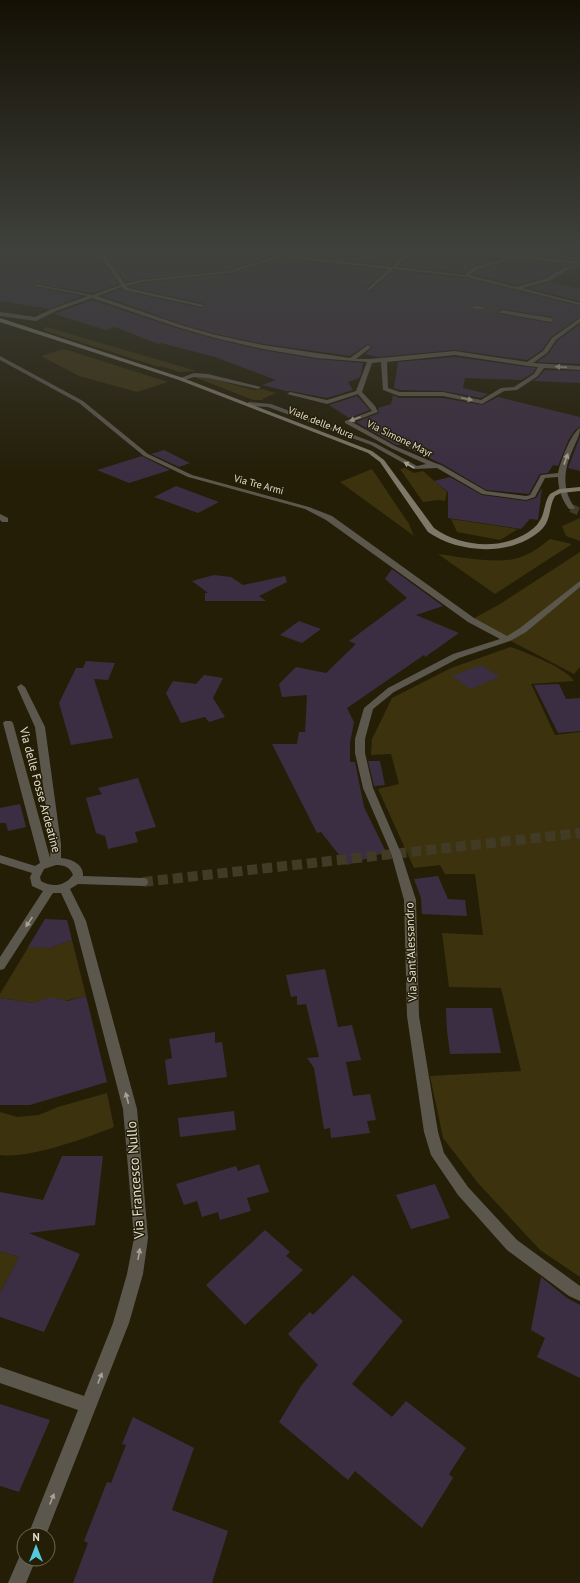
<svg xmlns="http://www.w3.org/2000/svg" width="580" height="1583" viewBox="0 0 580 1583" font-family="'PT Sans',sans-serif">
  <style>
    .green { fill: #3c320e }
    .building { fill: #3c2e42; fill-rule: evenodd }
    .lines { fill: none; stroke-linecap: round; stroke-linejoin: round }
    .street-tunnel-far2 { stroke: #413b25; stroke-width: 5; stroke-dasharray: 5 2.5; stroke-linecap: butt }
    .street-tunnel-far1 { stroke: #413b25; stroke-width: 8; stroke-dasharray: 8 4; stroke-linecap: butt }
    .street-tunnel { stroke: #413b25; stroke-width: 10; stroke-dasharray: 10 5; stroke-linecap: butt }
    .lane { fill: #5c574d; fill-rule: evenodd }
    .street { fill: #5c574d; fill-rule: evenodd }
    .secondary { fill: #7f7767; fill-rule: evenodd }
    .oneway { fill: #a6a296 }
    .labels { text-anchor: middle; stroke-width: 3; stroke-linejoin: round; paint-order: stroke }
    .far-street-label { font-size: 10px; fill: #e3dfd1; stroke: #241e07 }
    .street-label { font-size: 12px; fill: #e3dfd1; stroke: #241e07 }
    .near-street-label { font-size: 14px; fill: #e3dfd1; stroke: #241e07 }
  </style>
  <rect width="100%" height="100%" fill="#241e07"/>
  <path class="green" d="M46,327L197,371L179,372L161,366L159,367L43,330Z
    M64,349L168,382L137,392L79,376L41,356Z
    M198,375L254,390L262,389L276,393L262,399L264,400H253L192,376Z
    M405,468L414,473L423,471L447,492L445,501L438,500L423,502L400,469Z
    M372,469L409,524L414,536L340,482Z
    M580,518V541L566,536L562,526Z
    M451,519L518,529L500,540L457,532Z
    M550,539L572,544L495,594L438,554C459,557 502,565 521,557C532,553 541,546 550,539Z
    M580,552V667L574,674L471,620L500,604Z
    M511,647C527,653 566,668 574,681L531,684L555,735L580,732V1277L540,1250L478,1183L443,1138L430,1076L521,1071L501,988L449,987L442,933L483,935L475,874H445L440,865L414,868L378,789L399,784L391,754L371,755L372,739L392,698L451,668Z
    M72,940L86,996L64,1001L57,998H48L33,1003L0,998V994L29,946L50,948Z
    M107,1093L114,1127C87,1138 28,1159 0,1155V1112L17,1117L39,1115L58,1107Z
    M0,1251L19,1257L0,1293Z"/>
  <path class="building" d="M0,252H107L100,256V258L119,284L92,293L33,283V285L36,287L82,296L49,309L0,301Z
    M116,252H258L259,253L272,256L229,270L141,279L126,282L108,258Z
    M270,252H406L391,265Z
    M413,252H524L525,254L559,255L558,256L580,258V260L516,255L474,266L465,273L399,266Z
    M282,259L386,270L366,288V290L369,292L394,271L466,278L580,306V317L551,337L542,350L527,360L455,350L379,357L365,354L372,347L368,344L350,356L263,344L216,334L181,324L102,296L121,289L124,291L202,308L205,304L129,287L141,283L229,274ZM502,309L551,317L555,320L551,323L500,314L498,312Z
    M516,260L580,265V268L567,272L570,269V266H564L544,278L516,285L473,274L479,270Z
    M551,282L580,289V301L528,288Z
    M92,300L177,328L215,339L263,350L316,359L363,363L361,374L359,378L348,382L353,390L327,398L290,391H286L262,385L276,380L215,357L161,343L158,344L115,327L106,330L54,314Z
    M580,324V364L537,362L548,354L557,341Z
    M455,357L528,367L536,368L533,373L521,380L465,378L463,388L488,394L481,398L443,391L400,390L394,388L398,362Z
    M545,370L580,371V383L533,381L539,377Z
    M393,395L399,398H443L482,405L498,397L580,417V427L575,430L568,441L558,466L553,465L548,473L540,474L529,494L486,490L442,464L401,445H396L356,422L379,413L378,408L391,404Z
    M357,396L370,410L349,418L329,405Z
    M580,437V471L568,468Z
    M164,450L190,463L179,467L151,454Z
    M142,456L170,470L129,483L97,470Z
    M450,477L482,495L526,501L536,498L542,488L538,520L530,519L521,529L448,518V492L434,481Z
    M176,486L219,502L198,513L154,497Z
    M392,569L443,606L416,615L459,633L435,650L425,657L424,655L347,708L354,722L350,743V762H355L364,807L386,852L347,865L321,832L317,833L272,744H297L299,732H305L307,695L282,697L279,684L296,667L326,673L356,644L349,641L407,598L385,579Z
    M214,575L231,577L243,585L285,576L287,582L259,596L266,601H205V593H208L192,581Z
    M299,621L321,629L302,643L280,635Z
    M86,661L115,663L108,680L94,679L113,738L71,745L59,703L76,668H83Z
    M481,665L500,677L470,689L452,676Z
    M204,675L223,678L213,698L225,717L209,722L205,717L181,723L166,693L173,681L196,684Z
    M559,684L566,699L580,698V731L558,733L534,685Z
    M368,761H380L385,785L374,786Z
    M138,778L156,827L135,832L138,842L108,849L105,836L96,833L86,798L102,794L98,788Z
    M20,804L26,827L8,831L6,823H0V808Z
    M438,876L448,899L465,900L467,916L422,914L421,898L414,879Z
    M45,919L67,920L72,940L50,948L28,947Z
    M325,969L338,1027L352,1025L361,1060L346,1062L353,1096L370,1094L376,1120L367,1121L370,1133L331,1138L330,1128L324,1129L314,1068L307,1058L319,1057L306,1004L297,1005V996L291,997L286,975Z
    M86,996L107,1082L30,1105H0V998L33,1003L48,998H57L67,1001Z
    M446,1008H492L501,1053L450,1054L447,1031Z
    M215,1032V1043L222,1042L227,1077L168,1085L165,1060L172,1058L169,1039Z
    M234,1111L236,1130L180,1137L178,1118Z
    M62,1156H103L95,1225L29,1233L80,1254L44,1332L0,1317V1293L19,1257L0,1251V1192L43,1200Z
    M259,1164L269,1192L247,1198L251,1211L220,1220L218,1212L202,1217L197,1201L184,1205L176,1184L236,1166L238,1171Z
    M435,1184L450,1218L411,1229L396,1195Z
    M265,1230L290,1252L286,1256L303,1270L245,1325L206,1285Z
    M353,1275L403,1321L352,1384L392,1417L406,1401L466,1448L449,1474L453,1478L422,1528L355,1471L348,1480L279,1422L301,1386L318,1365L288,1334L310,1312L313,1315Z
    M541,1277L567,1298L580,1305V1378L537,1357L545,1338L531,1330Z
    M0,1404L50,1420L19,1492L0,1486Z
    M133,1417L194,1448L172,1510L228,1531L212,1583H73L88,1543L84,1541L107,1482L111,1483L126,1445L122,1444Z"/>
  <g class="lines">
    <path class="street-tunnel-far2" d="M481,308L498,311"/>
    <path class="street-tunnel-far1" d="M571,508L580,512"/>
    <path class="street-tunnel" d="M143,882L580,833"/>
    <path class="lane" d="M502,310L551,318L554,320L551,322L500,313L499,312Z"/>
    <path class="street" d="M110,252H115L106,257L125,284L141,280L229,271L278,256L259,252L392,267L408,252H412L396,267L465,275L474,267L516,256L580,262V264L516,258L478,269L470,275L516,287L545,279L565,267H569V269L549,281L522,288L580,303V305L466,277L394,269L369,291L367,289L389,269L282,257L229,273L141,282L126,286L128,288L204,305L202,307L124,290L122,287L97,296L181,325L216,335L263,345L350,358L368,345L371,347L370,348L356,359H370L455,351L527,362L543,351L552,338L580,318V322L556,340L547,353L533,363L580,366V370L544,368L538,376L517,390L504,391L482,404L443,396H399L383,390L381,362L372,363L362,392L375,406L378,412L352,422L395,446L435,463L441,465L486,491L526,496L530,495L541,475L558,473C560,463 571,433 580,428C580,436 576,441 573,449C564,469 561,489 575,508L573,509H569C562,500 558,489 558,477L545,478L535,497L526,500L482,494L437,468L414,469L371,445L268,407L249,406L246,404L249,402L271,404L375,443L417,466L426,464L391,448L345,423V421L372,411L358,394L327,404L287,394L290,392L327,400L356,391L367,362L316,358L263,349L215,338L177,327L92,298L56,311L36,321L0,316V312L35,317L52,309L88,296L36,286L34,284L92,295L121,285L101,257ZM455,355L528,366L538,367L534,374L514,387L501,388L481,400L443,392H400L388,388L387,362Z
      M525,252H550L548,253Z
      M475,306L483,307V308L481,309L473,308Z
      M0,356L83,401L148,454L192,475L309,507L332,516L474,618L507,636L520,628L580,581V587L526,632L510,641L459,658L394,692L373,709L365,739V753L373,788L401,853L416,900L419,1016L438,1132L444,1153L468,1187L517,1240L580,1286V1301L569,1296L507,1250L458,1195L431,1155L424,1132L407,1016L404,900L391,853L363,788L355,753V739L364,708L388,688L453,654L500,639L468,622L326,520L305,509L188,477L144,456L79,403L0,360Z
      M194,373L208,374L261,387L258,389L208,378L194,377L181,381L178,379Z
      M0,514L8,518V522H2L0,520Z
      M21,684L25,687L45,727L61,844V858C71,859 84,864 83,876L143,878L147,879L148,882L147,885L143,886L78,884L70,889L86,921L137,1109L148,1238L143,1274L129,1323L46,1535H28L78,1410L0,1383V1367L84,1396L113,1323L127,1274L134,1238L123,1109L74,921L61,893H53L4,969L0,970V957L43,891L32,886L30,877L32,873L0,863V855L35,866L40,863L3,723L5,721H11L13,723L50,858L51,844L35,727L17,687ZM56,865C64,865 70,867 73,875C65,886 52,888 41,881L40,877L44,869Z
      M24,1551V1559H36L26,1583H8L21,1553Z"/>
    <path class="secondary" d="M0,318L183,378L372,451L384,460L434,528C460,547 500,550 527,533C531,530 536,527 539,522C545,514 544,502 550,494L559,489L580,487V491L561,493L555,496C549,506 551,519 543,528C515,557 459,554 428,532L380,462L368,453L179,380L0,322Z"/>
  </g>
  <defs><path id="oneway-solid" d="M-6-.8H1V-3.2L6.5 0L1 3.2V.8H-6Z"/></defs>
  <g class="oneway">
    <use href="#oneway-solid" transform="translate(561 367) rotate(-176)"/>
    <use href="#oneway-solid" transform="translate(467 399) rotate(12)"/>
    <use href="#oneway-solid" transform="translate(355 419) rotate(160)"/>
    <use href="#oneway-solid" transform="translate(566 459) rotate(-70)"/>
    <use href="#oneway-solid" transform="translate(409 465) rotate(-150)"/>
    <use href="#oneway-solid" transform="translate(29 922) rotate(124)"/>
    <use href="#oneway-solid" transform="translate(127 1098) rotate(-105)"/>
    <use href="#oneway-solid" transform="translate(139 1254) rotate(-80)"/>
    <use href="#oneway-solid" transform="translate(100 1378) rotate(-69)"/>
    <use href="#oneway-solid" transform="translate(52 1499) rotate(-68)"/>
  </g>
  <linearGradient id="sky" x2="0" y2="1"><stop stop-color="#141004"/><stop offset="0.53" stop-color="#3f413c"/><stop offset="1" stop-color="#3f413c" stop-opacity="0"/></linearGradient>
  <rect width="580" height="473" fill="url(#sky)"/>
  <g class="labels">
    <g class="far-street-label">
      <text transform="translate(321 422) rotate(22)" y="4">Viale delle Mura</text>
      <text transform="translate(400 438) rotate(26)" y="4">Via Simone Mayr</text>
      <text transform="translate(259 484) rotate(15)" y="4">Via Tre Armi</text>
    </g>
    <g class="street-label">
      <text transform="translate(40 790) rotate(75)" y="4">Via delle Fosse Ardeatine</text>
      <text transform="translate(411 952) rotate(-92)" y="4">Via Sant'Alessandro</text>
    </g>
    <g class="near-street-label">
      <text transform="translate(135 1180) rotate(-94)" y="5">Via Francesco Nullo</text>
    </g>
  </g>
  <g transform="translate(36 1547)"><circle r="19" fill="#241e07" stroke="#706b58"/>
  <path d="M0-3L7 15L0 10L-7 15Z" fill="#55cadf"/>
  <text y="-6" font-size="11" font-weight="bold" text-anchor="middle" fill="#e3dfd1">N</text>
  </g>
</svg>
